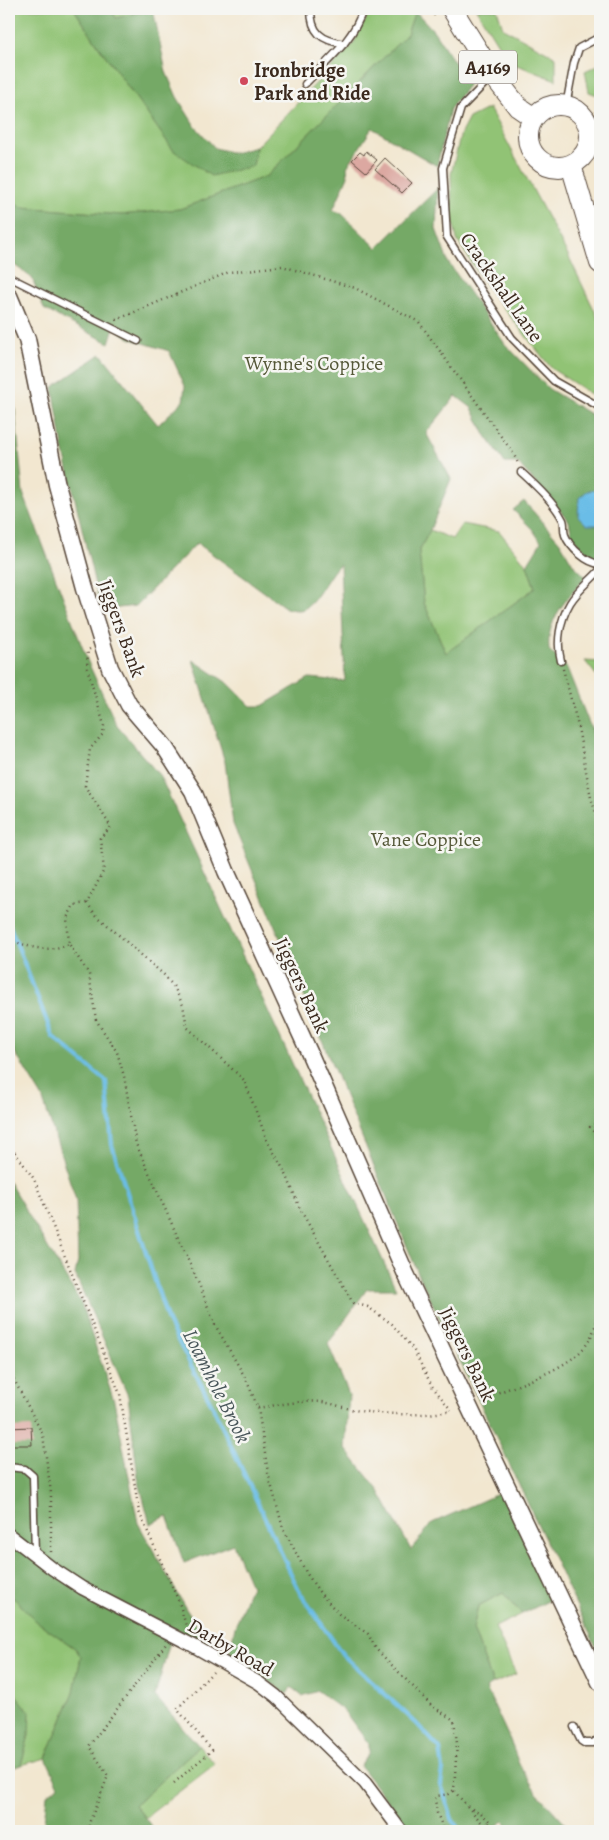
<svg xmlns="http://www.w3.org/2000/svg" width="609" height="1840" viewBox="0 0 609 1840" font-family="Alegreya,serif">
  <style>
    .green { fill: #91c374; stroke: #667649 }
    .forest { fill: #74a966; stroke: #586a42 }
    .water { fill: #6bbde7; stroke: #537482 }
    .lines { fill: none; stroke-linecap: round; stroke-linejoin: round }
    .stream { stroke: #6bbde7; stroke-width: 4 }
    .building { fill: #dca8a1 }
    .service-casing { stroke: #564639; stroke-width: 9 }
    .minor-casing { stroke: #564639; stroke-width: 15 }
    .tertiary-casing { stroke: #564639; stroke-width: 19 }
    .primary-casing { stroke: #564639; stroke-width: 22 }
    .path { stroke: #564639; stroke-width: 2.5; stroke-dasharray: 1 4; stroke-linecap: butt }
    .service { stroke: #fff; stroke-width: 6 }
    .minor { stroke: #fff; stroke-width: 12 }
    .tertiary { stroke: #fff; stroke-width: 16 }
    .primary { stroke: #fff; stroke-width: 20 }
    .path-bridge { stroke: #564639; stroke-width: 2.5; stroke-dasharray: 1 4; stroke-linecap: butt }
    .poi-dot { fill: #d1495b; stroke: #f6f6f2; stroke-width: 2 }
    .labels { text-anchor: middle; stroke-width: 5; stroke-linejoin: round; paint-order: stroke }
    .shield { fill: #f6f6f2; stroke: #73675e; stroke-width: 1 }
    .shield-label { font-size: 19px; font-weight: bold; fill: #3b2a1e }
    .poi-label { font-size: 20px; font-weight: bold; fill: #3b2a1e; stroke: #f6f6f2; text-anchor: start }
    .street-label { font-size: 20px; fill: #3b2a1e; stroke: #f6f6f2 }
    .park-label { font-size: 20px; fill: #555838; stroke: #f6f6f2 }
    .water-label { font-size: 21px; font-style: italic; fill: #49565a; stroke: #f6f6f2 }
  </style>
  <rect width="100%" height="100%" fill="#f6f6f2"/>
  <filter id="ink" filterUnits="userSpaceOnUse"><feTurbulence type="fractalNoise" baseFrequency=".02" numOctaves="2"/><feDisplacementMap in="SourceGraphic" scale="10" xChannelSelector="R" yChannelSelector="G"/><feConvolveMatrix kernelMatrix="1 2 1 2 8 2 1 2 1" color-interpolation-filters="sRGB"/></filter>
  <filter id="wash" filterUnits="userSpaceOnUse"><feTurbulence type="fractalNoise" baseFrequency=".0096" numOctaves="4" result="noise"/><feDisplacementMap in="SourceGraphic" scale="20" xChannelSelector="R" yChannelSelector="G"/><feGaussianBlur stdDeviation="1.12" result="paint"/><feColorMatrix in="noise" values="0 0 0 0 0 0 0 0 0 0 0 0 0 0 0 0 0 1.4 0 .05"/><feComposite in="paint" operator="in"/></filter>
  <g filter="url(#wash)">
    <rect width="100%" height="100%" fill="#f2e7d0"/>
    <path class="green" d="M9,9H74L100,48L174,151L253,166L256,147L353,44L371,9H413L415,11L407,34L267,176L180,209L121,215L22,207L9,199Z
      M111,9H153L116,18Z
      M476,9H497L503,28L556,57V80L509,62Z
      M600,64V96L589,92L585,71Z
      M489,108L568,255L600,322V400L552,369L490,291L457,240L452,217L451,174L461,133L469,118Z
      M462,524L499,531L527,565L535,588L446,653L424,603L419,551L430,530L452,539Z
      M585,661L600,662V680Z
      M600,724V756L591,728Z
      M503,1593L522,1614L495,1627L516,1674L493,1684L473,1629L478,1606Z
      M14,1598L36,1621L76,1649L81,1657L74,1692L46,1758L21,1765L29,1735L9,1686V1601Z
      M199,1746L215,1764L145,1818L135,1805Z"/>
    <path class="forest" d="M74,9H111L116,18L153,9L166,72L177,97L195,126L215,148L234,153L256,147L253,166L211,176L174,151L100,48Z
      M415,11L433,30L469,84L450,109L437,166L372,128L347,167L348,176L333,210L341,213L377,248L438,188L436,229L448,262L505,344L549,389L600,420V493L597,490L600,525V559L591,556L572,537L569,521L518,463H505L484,433L472,408L456,396L426,433L451,479L430,530L419,551L424,603L446,653L535,588L527,565L541,542L533,530L513,510L524,501L560,542L573,564L586,577C567,599 546,619 549,650L567,668L591,728L600,756V1655L418,1273L233,824L225,762L193,660L229,684L251,706H262L309,678L345,681L340,564C326,576 314,611 298,610C294,610 289,609 286,608L197,543L136,606L101,610L63,448L53,387L101,354L158,425L183,401L185,386L169,351L131,339L114,327L109,343L44,309L32,278L9,261V199L22,207L121,215L180,209L267,176L407,34Z
      M9,344L23,493L88,662L117,726L160,776L396,1289H367L328,1344L349,1395L345,1448L379,1491L411,1550L432,1523L502,1492L552,1599L522,1614L503,1593L478,1606L473,1629L493,1684L486,1688L510,1740L519,1764L537,1793L567,1826L563,1831H512L504,1821L489,1831H410L360,1766L369,1752V1744L344,1711L318,1691L302,1696L291,1687L287,1694L229,1655L235,1627L251,1586L233,1544L184,1563L167,1516L150,1524L138,1478L128,1396L75,1274L78,1261L76,1200L42,1097L9,1043Z
      M9,1182L81,1303L114,1401L138,1523L186,1609L209,1644L174,1628L155,1696L199,1746L135,1805L155,1831H43L47,1795L59,1786L46,1758L74,1692L81,1657L76,1649L36,1621L14,1598L9,1601Z
      M9,1686L30,1712L29,1735L21,1765L9,1769Z"/>
    <path class="water" d="M597,490L600,493V525H587L578,516L579,498L587,491Z"/>
    <g class="lines">
      <path class="stream" d="M9,924L53,1037L106,1081L112,1145L168,1322L211,1403L300,1593L343,1655L416,1723L440,1749L443,1769L441,1784L452,1819L460,1831"/>
    </g>
    <g id="blocks">
      <path class="building" d="M366,151L377,160L366,172L352,160L360,152L364,155Z
        M385,158L412,183L402,193L375,169Z
        M31,1427L32,1445H9V1428Z"/>
    </g>
  </g>
  <g filter="url(#ink)">
    <use href="#blocks" fill-opacity="0" stroke="#564639" stroke-width="1"/>
    <g class="lines">
      <defs>
        <path id="service" d="M311,9C311,33 321,40 344,44
          M492,76L461,108L443,168L447,237L512,338L554,381L600,407
          M305,84C327,61 354,40 363,9
          M566,106L574,63L579,48L600,37
          M9,277L138,341
          M521,472C535,485 554,502 563,520C565,524 563,530 565,535C570,548 587,563 600,564
          M561,661C556,642 560,620 570,603C577,591 591,580 600,570
          M9,1467L25,1469L33,1476L35,1554
          M574,1727L581,1741L584,1743H593L600,1738"/>
        <path id="minor" d="M9,1535L53,1569L82,1588L192,1645L259,1683L276,1696L365,1783L401,1831"/>
        <path id="tertiary" d="M588,128L600,125
          M9,296L27,339L57,485L85,588L110,668L129,705L164,746L193,791L226,871L309,1052L405,1272L600,1682"/>
        <path id="primary" d="M452,9L493,75L518,107L534,118
          M528 136a31 31 0 1 1 62 0a31 31 0 1 1-62 0Z
          M571,165L600,263"/>
      </defs>
      <use href="#service" class="service-casing"/>
      <use href="#minor" class="minor-casing"/>
      <use href="#tertiary" class="tertiary-casing"/>
      <use href="#primary" class="primary-casing"/>
      <path class="path" d="M283,9H286
        M426,9L438,18
        M116,320L229,272L282,266L355,288L419,322L513,453L518,463
        M90,649L88,650L87,668L104,725L103,734L90,749L85,786L111,827L100,838L104,870L87,903L74,905L67,918L69,944L89,974L96,1020L117,1052L124,1076L136,1144L201,1289L214,1323L246,1379L258,1408L268,1473L283,1528L307,1574L320,1593L339,1614L368,1634L376,1649L432,1706L454,1720L457,1743L454,1790L449,1794L437,1796L435,1799L437,1813L444,1831
        M563,669L577,722L591,798L600,826
        M87,903L95,914L164,975L174,987L183,1005L187,1027L244,1080L267,1140L287,1176L300,1209L353,1303L368,1307L392,1324L413,1349L432,1386L451,1410
        M9,939C30,948 47,953 69,944
        M600,1124L590,1127L600,1141
        M9,1144L34,1179L120,1394L139,1512L179,1602L187,1629
        M9,1370L43,1435L51,1493V1552
        M480,1399C509,1388 573,1369 588,1342C594,1333 596,1322 600,1313
        M258,1408C277,1405 303,1400 322,1402C335,1404 347,1409 360,1411C382,1414 431,1417 451,1410
        M174,1783L212,1750L177,1709L213,1672
        M454,1791L489,1831
        M472,1809L481,1813L491,1823L489,1824
        M88,1831L90,1821L108,1776L89,1746L166,1644"/>
      <use href="#service" class="service"/>
      <use href="#minor" class="minor"/>
      <use href="#tertiary" class="tertiary"/>
      <use href="#primary" class="primary"/>
      <path class="path-bridge" d="M480,1831L489,1824"/>
    </g>
  </g>
  <circle class="poi-dot" cx="244" cy="81" r="5"/>
  <g class="labels">
    <rect class="shield" x="459" y="50.5" width="58" height="33" rx="4"/>
    <g class="shield-label">
      <text x="488" y="74">A4169</text>
    </g>
    <g class="poi-label">
      <text x="254" y="77">Ironbridge<tspan x="254" dy="23">Park and Ride</tspan></text>
    </g>
    <g class="street-label">
      <text transform="translate(502 287) rotate(55)" y="7">Crackshall Lane</text>
      <text transform="translate(122 628) rotate(70)" y="7">Jiggers Bank</text>
      <text transform="translate(302 985) rotate(65)" y="7">Jiggers Bank</text>
      <text transform="translate(468 1354) rotate(64)" y="7">Jiggers Bank</text>
      <text transform="translate(231 1647) rotate(30)" y="7">Darby Road</text>
    </g>
    <g class="park-label">
      <text x="314" y="370">Wynne's Coppice</text>
      <text x="426" y="846">Vane Coppice</text>
    </g>
    <g class="water-label">
      <text transform="translate(217 1386) rotate(63)" y="7">Loamhole Brook</text>
    </g>
  </g>
  <rect width="609" height="1840" fill="none" stroke="#f6f6f2" stroke-width="30"/>
</svg>
